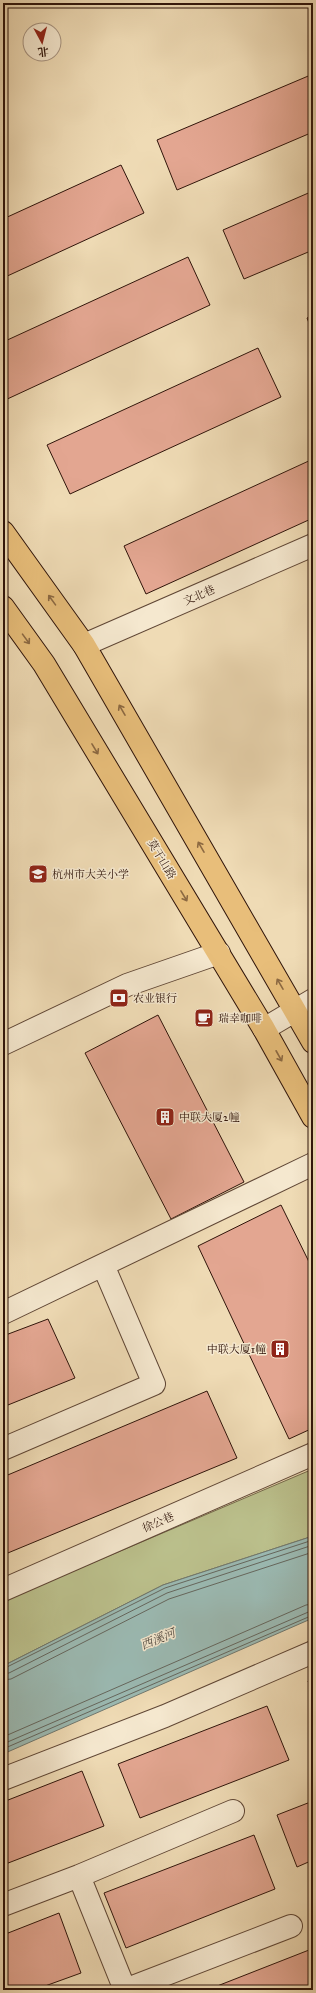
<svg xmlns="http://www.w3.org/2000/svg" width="316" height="1993" viewBox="0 0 316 1993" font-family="'IM FELL Great Primer','Noto Serif SC',serif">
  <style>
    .green { fill: #bbc08c; stroke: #756a4b }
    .water { fill: #9bbab3; stroke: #70786f }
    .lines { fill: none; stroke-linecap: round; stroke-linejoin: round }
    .shore { stroke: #65675e; stroke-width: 1 }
    .building { fill: #e3a691; stroke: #2f140a }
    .minor-casing { stroke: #5f4635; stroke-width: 24 }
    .major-casing { stroke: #2f140a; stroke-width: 24 }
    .minor { stroke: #f5e8cf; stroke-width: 22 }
    .major { stroke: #e8be7a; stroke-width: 22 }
    .oneway { stroke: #8c6942 }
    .labels { text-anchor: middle; stroke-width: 3; stroke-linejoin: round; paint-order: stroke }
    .street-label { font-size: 11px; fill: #2f140a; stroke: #f5e8cf }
    .poi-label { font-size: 11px; fill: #2f140a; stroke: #f5e8cf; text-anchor: start }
    .water-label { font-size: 12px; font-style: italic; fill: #554e45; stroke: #f5e8cf }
  </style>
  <rect width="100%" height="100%" fill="#efdbb5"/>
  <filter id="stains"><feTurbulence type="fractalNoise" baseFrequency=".005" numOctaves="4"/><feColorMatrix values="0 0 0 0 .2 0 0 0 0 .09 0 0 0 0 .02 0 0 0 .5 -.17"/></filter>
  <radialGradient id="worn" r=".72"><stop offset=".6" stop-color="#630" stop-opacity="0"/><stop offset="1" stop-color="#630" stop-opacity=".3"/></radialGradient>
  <path class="green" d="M313,1469V1536L163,1585L3,1666V1601Z"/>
  <path class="water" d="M313,1536V1618L3,1754V1666L163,1585Z"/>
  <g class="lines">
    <path class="shore" d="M3,1669L165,1588L313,1540
      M3,1674L9,1673L167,1593L313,1545
      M3,1680L11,1679L169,1599L313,1552
      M3,1737L306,1605L313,1604
      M3,1744L313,1610
      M3,1749L313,1615"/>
  </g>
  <path class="building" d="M313,74V132L177,190L157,140Z
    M121,165L144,213L3,278V219Z
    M313,191V250L244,279L223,230Z
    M188,257L210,305L3,401V342Z
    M313,315V333L307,318Z
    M258,348L281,397L70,494L47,445Z
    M313,459V518L146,594L124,546Z
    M158,1015L244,1182L171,1219L85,1053Z
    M281,1205L313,1270V1428L289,1439L198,1246Z
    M48,1319L75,1378L3,1407V1336Z
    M207,1391L237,1458L3,1555V1477Z
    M313,1679V1694L308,1681Z
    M267,1706L289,1760L140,1818L118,1764Z
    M82,1771L104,1826L3,1865V1802Z
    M313,1801V1860L297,1867L277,1815Z
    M254,1835L275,1889L126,1948L104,1893Z
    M59,1913L81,1973L34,1990H3V1935Z
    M309,1950L313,1960V1990H207Z"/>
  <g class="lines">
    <defs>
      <path id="minor" d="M84,645L313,545
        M264,1029L313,1000
        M3,1044L127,985L219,953
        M3,1313L313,1164
        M3,1449L154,1384L103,1265
        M3,1590L313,1454
        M3,1779L165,1716L313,1652
        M79,1876L125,1990
        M3,1905L79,1876L233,1811
        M125,1990L291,1926"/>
      <path id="major" d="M3,532L84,645L313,1042
        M3,607L44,664L264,1029L313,1117"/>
    </defs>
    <use href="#minor" class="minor-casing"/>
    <use href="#major" class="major-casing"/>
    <use href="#minor" class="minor"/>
    <use href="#major" class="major"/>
  </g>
  <defs><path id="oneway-shaft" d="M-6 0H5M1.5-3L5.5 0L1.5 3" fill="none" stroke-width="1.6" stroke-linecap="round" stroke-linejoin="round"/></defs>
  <g class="oneway">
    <use href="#oneway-shaft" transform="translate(52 600) rotate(-126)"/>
    <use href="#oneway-shaft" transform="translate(26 639) rotate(54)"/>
    <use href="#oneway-shaft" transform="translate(122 710) rotate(-120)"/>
    <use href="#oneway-shaft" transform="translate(95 749) rotate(59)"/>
    <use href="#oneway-shaft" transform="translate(201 847) rotate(-120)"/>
    <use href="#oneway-shaft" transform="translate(184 896) rotate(59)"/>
    <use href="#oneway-shaft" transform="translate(280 984) rotate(-120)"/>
    <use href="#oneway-shaft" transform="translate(279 1056) rotate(61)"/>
  </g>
  <defs>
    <symbol id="school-square" viewBox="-11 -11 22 22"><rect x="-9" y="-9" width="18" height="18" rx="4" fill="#8f2418" stroke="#f5e8cf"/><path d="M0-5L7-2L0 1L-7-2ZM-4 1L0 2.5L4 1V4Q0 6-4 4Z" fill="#fff"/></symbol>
    <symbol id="bank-square" viewBox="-11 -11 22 22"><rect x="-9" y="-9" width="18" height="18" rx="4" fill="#8f2418" stroke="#f5e8cf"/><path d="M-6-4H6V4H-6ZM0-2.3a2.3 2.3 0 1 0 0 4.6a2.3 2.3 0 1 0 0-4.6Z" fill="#fff"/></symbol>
    <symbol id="cafe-square" viewBox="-11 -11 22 22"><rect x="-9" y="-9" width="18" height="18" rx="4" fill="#8f2418" stroke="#f5e8cf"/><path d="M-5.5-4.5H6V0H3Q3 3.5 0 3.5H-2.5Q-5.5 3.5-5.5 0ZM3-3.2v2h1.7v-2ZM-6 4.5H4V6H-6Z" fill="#fff"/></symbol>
    <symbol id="building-square" viewBox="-11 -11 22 22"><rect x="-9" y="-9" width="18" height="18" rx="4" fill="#8f2418" stroke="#f5e8cf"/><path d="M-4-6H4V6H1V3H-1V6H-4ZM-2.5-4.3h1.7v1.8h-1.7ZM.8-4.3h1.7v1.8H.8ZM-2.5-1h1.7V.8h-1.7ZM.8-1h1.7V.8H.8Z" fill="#fff"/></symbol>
  </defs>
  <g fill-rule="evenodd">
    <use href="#school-square" x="27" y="863" width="22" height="22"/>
    <use href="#bank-square" x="108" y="987" width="22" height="22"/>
    <use href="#cafe-square" x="193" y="1007" width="22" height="22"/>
    <use href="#building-square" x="154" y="1106" width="22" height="22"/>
    <use href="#building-square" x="269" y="1338" width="22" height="22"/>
  </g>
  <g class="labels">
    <g class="street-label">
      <text transform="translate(199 595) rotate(-24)" y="4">文北巷</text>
      <text transform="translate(162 859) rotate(59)" y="4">莫干山路</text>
      <text transform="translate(158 1522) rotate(-24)" y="4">徐公巷</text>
    </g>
    <g class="poi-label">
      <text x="52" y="878">杭州市大关小学</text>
      <text x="133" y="1002">农业银行</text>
      <text x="218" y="1022">瑞幸咖啡</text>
      <text x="179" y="1121">中联大厦2幢</text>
      <text x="266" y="1353" text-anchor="end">中联大厦1幢</text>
    </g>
    <g class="water-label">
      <text transform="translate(158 1639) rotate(-22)" y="4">西溪河</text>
    </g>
  </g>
  <rect width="316" height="1993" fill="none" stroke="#efdbb5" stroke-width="16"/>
  <rect x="4" y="4" width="308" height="1985" fill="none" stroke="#2f140a" stroke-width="2"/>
  <rect x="8" y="8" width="300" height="1977" fill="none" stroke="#2f140a"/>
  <g transform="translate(42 42) rotate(173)"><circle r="19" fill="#f5e8cf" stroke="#a69380"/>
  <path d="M0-3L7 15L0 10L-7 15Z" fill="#8f2418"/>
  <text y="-6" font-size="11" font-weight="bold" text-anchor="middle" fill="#2f140a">北</text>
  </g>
  <rect width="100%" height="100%" filter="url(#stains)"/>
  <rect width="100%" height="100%" fill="url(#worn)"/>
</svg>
